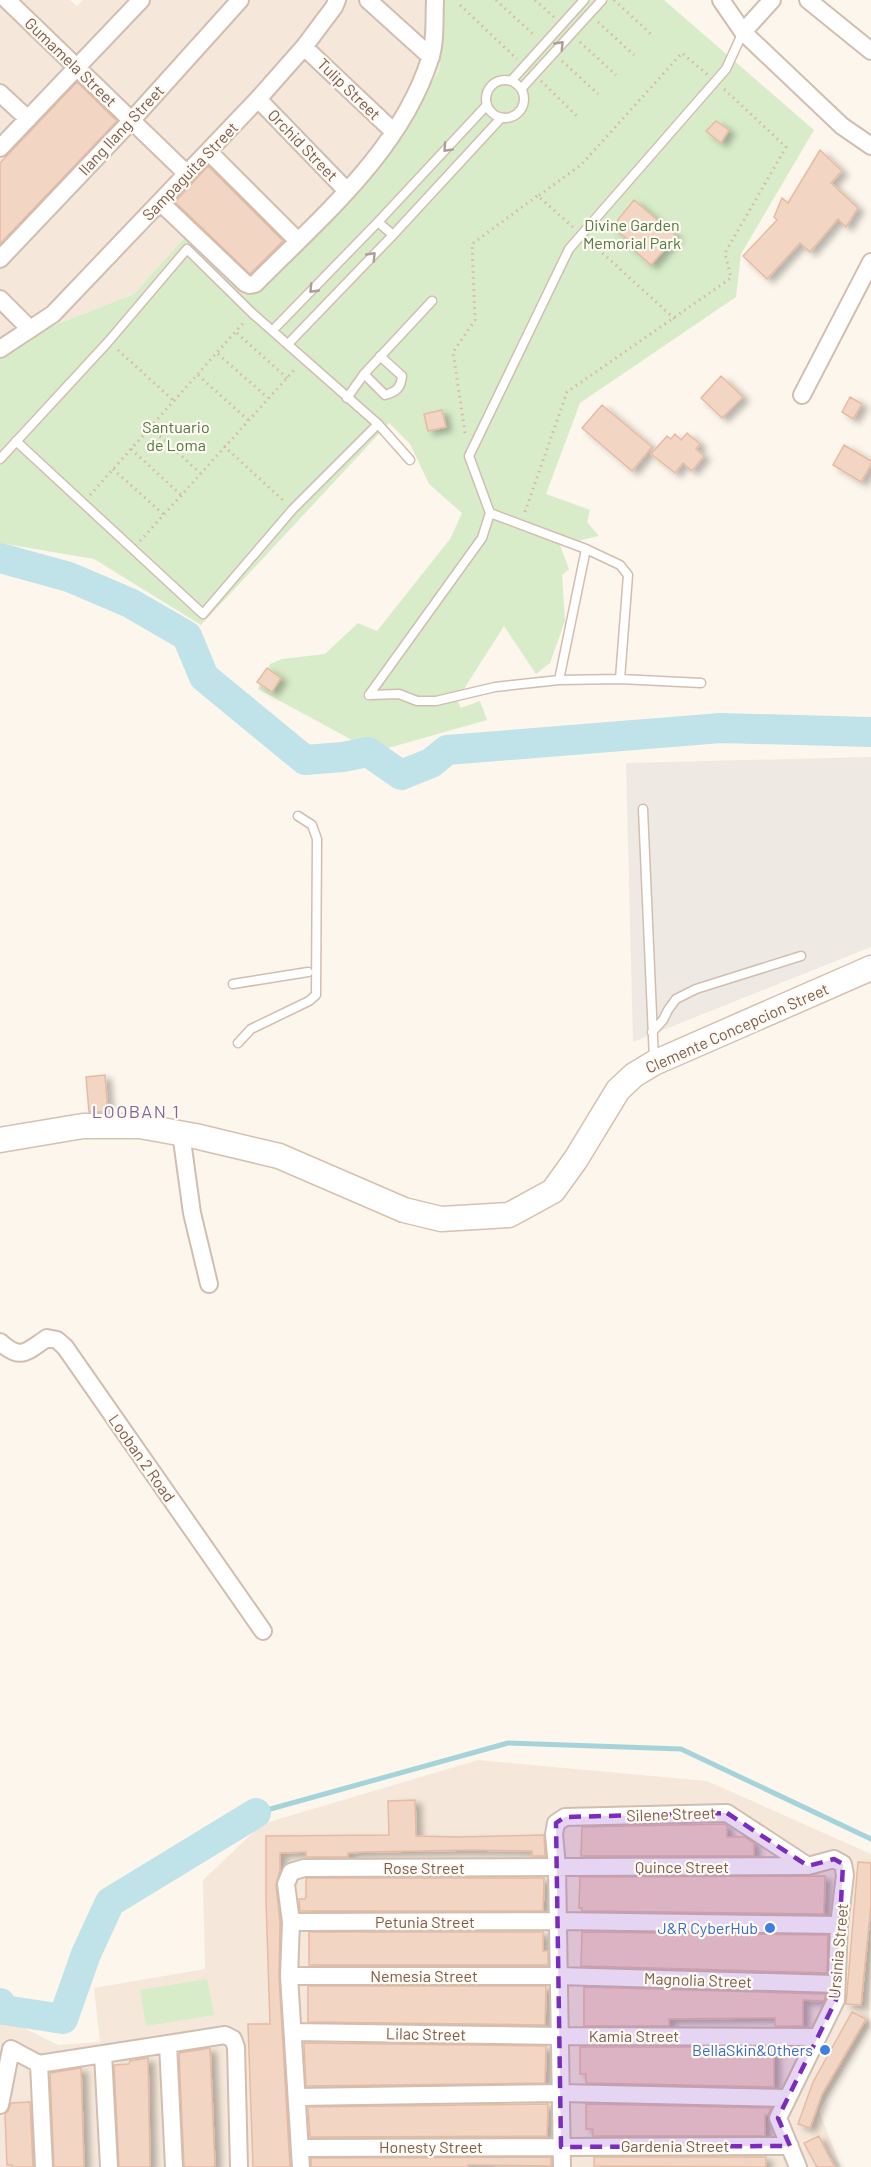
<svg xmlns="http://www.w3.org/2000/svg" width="871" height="2167" viewBox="0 0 871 2167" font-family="Barlow,sans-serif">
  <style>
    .residential { fill: #f5e8da }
    .industrial { fill: #efe9e4 }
    .green { fill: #d8ecc9 }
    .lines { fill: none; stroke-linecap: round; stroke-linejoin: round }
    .stream { stroke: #a5d3da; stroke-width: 5 }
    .river { stroke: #bfe3e8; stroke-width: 30 }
    .building { fill: #f3d5c3; stroke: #e6bba3; stroke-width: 1.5; filter: url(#shadow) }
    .lane-casing { stroke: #d1beb0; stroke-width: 11 }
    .street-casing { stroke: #d1beb0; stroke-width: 20 }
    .secondary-casing { stroke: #d6c0b0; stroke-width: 27 }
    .path { stroke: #d9b8a5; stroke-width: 3; stroke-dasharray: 1.5 4.5; stroke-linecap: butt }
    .lane { stroke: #fff; stroke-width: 8 }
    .street { stroke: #fff; stroke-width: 16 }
    .secondary { stroke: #fff; stroke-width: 24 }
    .oneway { stroke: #af9d94 }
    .marked { fill: #7b2cbf; fill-opacity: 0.2; stroke: #7b2cbf; stroke-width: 4.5; stroke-dasharray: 12 8; stroke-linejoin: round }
    .shop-dot { fill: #3f7fe0; stroke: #fffaf3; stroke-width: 2 }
    .labels { text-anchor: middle; stroke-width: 4.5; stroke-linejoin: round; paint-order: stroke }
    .street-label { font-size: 16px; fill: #7a5c4d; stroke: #fffaf3 }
    .park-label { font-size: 16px; fill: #537a41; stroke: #fffaf3 }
    .shop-label { font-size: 16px; fill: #366cbe; stroke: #fffaf3; text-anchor: end }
    .neighbourhood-label { font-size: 18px; letter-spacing: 1.5px; fill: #846695; stroke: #fffaf3 }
  </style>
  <defs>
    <filter id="shadow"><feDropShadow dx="6" dy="4" stdDeviation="3" flood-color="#0004"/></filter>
  </defs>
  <rect width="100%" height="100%" fill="#fdf6ec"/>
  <path class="residential" d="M0,0H70L77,6L83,0H445L439,71L381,157L249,296L185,237L134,294L27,336L0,357Z
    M478,1760L707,1781L871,1854L869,2027L819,2111L841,2167H0V2016L58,2045L100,2042L94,1988L205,1969L203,1880L262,1824Z"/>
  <path class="industrial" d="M871,757V947L633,1042L626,763Z"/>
  <path class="green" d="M445,0H664L814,130L741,254L736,297L580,403L546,494L590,510L587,522L599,536L560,545L569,569L562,575L565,621L550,663L536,674L504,626L457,700L461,708L480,701L487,720L374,752L258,689L270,664L282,659L325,654L358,623L377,631L450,539L462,513L429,484L410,444L389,423L201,625L94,559L0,543V357L27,336L134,294L185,237L250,296L381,157L439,71Z
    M207,1979L214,2015L146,2026L140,1990Z"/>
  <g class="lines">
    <path class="stream" d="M256,1813L508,1743L681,1749L871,1839"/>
    <path class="river" d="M0,558L69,577L130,603L187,636L204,677L305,760L343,757L368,752L401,775L431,763L447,750L721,728L871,732
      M0,2003L4,2010L63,2019L86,1954L110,1902L256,1813"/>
  </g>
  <path class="building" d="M77,82L117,121L0,244V163Z
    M716,121L729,130L721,143L706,131Z
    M820,150L842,171L831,183L858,208L846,227L838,219L810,252L800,243L767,279L743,256L777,220L774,217L782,198L788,203Z
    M208,166L283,241L250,274L175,202Z
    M634,200L676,236L651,265L626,243L629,240L612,227Z
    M721,376L743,397L722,418L701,398Z
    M850,397L862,404L853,419L842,412Z
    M602,405L652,447L632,471L582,428Z
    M442,410L446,427L428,431L424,414Z
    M687,433L700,444L696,449L704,456L692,471L683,463L675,473L651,454L667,436L671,439L675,434L681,440Z
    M844,445L871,461V465L861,482L833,465Z
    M267,668L281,678L272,692L257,682Z
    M105,1075L108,1112H89L86,1077Z
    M415,1800L416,1836L457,1837L544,1835L545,1856H532V1851L471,1850L363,1852L348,1853V1857H306V1852L280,1853V1870L276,1885L280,1922L279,1977L290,2167H253L248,2024H270L266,1900V1836L389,1835L388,1801Z
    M724,1824L727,1826V1837H745L754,1843V1856H581L582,1827Z
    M858,1862L871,1863V1904L861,2005L846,2004Z
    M825,1876L824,1914L582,1911V1908H579L580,1877Z
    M306,1878H544L543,1911H300L299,1899H305L306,1897Z
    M309,1932H543V1951H548V1965H309Z
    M582,1932L828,1935L827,1973L581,1966Z
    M308,1986H546L545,2025L308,2022Z
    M584,1987L826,1994L824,2001L803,2000V2026H775V2018H760L669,2019V2026H584Z
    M852,2012L866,2019L822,2094L810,2128L798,2124L813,2082Z
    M304,2043L546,2046L545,2083L306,2086Z
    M580,2047H774V2087L586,2083V2074H580Z
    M210,2048L215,2167H184L179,2053Z
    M148,2058L150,2167H119L114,2065L129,2064L130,2061Z
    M81,2068L84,2167H54L50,2073Z
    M30,2102L33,2167H12V2165H7L5,2114L8,2111L11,2103Z
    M548,2104L547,2136L310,2137L308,2107Z
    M586,2104L771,2108L768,2115H765V2136H593V2129H586Z
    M819,2136L826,2151L835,2167H817L804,2143Z
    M551,2157V2166L468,2165V2167H311V2158Z
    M594,2157H766V2167L594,2166Z"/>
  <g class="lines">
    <defs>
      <path id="lane" d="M486 99a19 19 0 1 1 38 0a19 19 0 1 1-38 0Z
        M511,81L584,0
        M521,89L602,0
        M378,222L393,235
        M273,330L378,222L487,105
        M288,344L393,235L501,118
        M364,374L385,395C396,392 401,388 402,376L380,356
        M347,398L364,374L432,301
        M16,441L203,614L293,509L378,424
        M0,459L108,342L187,249L252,313L378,424L410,460
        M490,513L586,549L620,565L628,575L620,679
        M559,680L586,549
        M369,695L482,538L490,513L469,456L569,249L726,69L743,32
        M369,695L399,694L417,701H436L495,687L559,680L620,679L701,683
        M643,809L654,1060
        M233,984L308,972
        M652,1032L663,1020L668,1010L676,999L696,989L801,956
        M238,1043L251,1029L309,1001L316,995L317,839L312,825L298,816"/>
      <path id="street" d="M7,0L187,174
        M368,0L431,57
        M721,0L743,32L842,126L871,146
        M808,0L871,51
        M743,32L772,0
        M304,47L394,132
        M0,93L28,119
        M258,99L347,191
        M0,148L141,0
        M209,152L298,241
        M160,202L245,283L250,285L255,284C321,217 400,152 430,59C436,42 434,18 435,0
        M0,259L131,121L240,0
        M0,299L29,328
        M0,349L53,314L258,99L304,47L334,7L337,0
        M802,395L871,262
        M181,1133L192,1213L209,1284
        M0,1342C21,1361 26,1352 47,1338L57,1340L65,1347L263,1631
        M291,1922L558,1921L839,1925
        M289,1976H559L836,1984
        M293,2032L560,2036L817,2037
        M168,2044L174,2167
        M103,2054L109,2167
        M39,2064L44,2167
        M297,2097L561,2093L787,2098
        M0,2105L11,2049L39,2064L225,2035L233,2039L236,2047L239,2167
        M300,2148L790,2146
        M301,2167L289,1976L291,1922L286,1884L291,1872L304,1868L808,1866L834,1859L843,1864L845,1875L839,1925L836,2000L778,2118L798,2167
        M562,2167L557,1867L554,1834L556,1823L565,1817L727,1813L808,1866"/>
      <path id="secondary" d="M0,1140L83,1126H140L195,1136L279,1156L404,1210L441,1219L509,1215L553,1191L576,1159L618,1090L634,1075L654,1063L871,968"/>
    </defs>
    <use href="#lane" class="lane-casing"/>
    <use href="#street" class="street-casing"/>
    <use href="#secondary" class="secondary-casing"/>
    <path class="path" d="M496,0L535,36
      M535,0L554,17
      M614,0L653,36
      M460,5L517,59
      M598,22L634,55
      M580,42L616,75
      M562,61L598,94
      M541,81L577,116
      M573,227L538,196L581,165L682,53L708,75
      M589,241L675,319
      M237,333L287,378
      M118,350L174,401
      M218,354L268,398
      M198,375L248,420
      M151,428L200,473
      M465,433L453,352L475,320L472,244L537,196
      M224,446L285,502
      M131,449L181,495
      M113,469L163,514
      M90,495L245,321
      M525,512L567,392L731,278L725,253L786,147L724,89
      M140,541L296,368"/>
    <use href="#lane" class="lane"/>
    <use href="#street" class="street"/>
    <use href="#secondary" class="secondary"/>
  </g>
  <defs><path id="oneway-chevron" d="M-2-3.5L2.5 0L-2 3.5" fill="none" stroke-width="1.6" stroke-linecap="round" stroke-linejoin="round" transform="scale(1.5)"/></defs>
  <g class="oneway">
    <use href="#oneway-chevron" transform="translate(560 45) rotate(-46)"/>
    <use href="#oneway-chevron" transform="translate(447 148) rotate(133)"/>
    <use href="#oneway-chevron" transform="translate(372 256) rotate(-46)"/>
    <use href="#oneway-chevron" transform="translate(313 289) rotate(134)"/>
  </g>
  <path class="marked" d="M727,1813L808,1866L834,1859L843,1864L836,2000L778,2118L790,2146L561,2147L556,1823L565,1817Z"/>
  <g class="shop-dot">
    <circle cx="770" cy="1928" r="6"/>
    <circle cx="825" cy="2050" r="6"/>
  </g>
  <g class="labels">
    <g class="street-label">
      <text transform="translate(71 62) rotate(44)" y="6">Gumamela Street</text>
      <text transform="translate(349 89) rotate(44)" y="6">Tulip Street</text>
      <text transform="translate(121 130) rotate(-47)" y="6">Ilang Ilang Street</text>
      <text transform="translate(303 145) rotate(46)" y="6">Orchid Street</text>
      <text transform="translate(190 171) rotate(-46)" y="6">Sampaguita Street</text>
      <text transform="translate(737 1028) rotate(-24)" y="6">Clemente Concepcion Street</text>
      <text transform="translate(142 1458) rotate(55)" y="6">Looban 2 Road</text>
      <text transform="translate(671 1814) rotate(-2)" y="6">Silene Street</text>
      <text x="682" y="1873">Quince Street</text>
      <text x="424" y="1874">Rose Street</text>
      <text x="425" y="1928">Petunia Street</text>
      <text transform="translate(838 1951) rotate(-85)" y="6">Ursinia Street</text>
      <text x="424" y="1982">Nemesia Street</text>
      <text transform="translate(698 1980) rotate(2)" y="6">Magnolia Street</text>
      <text transform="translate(426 2034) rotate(1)" y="6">Lilac Street</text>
      <text x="634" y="2042">Kamia Street</text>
      <text x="675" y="2152">Gardenia Street</text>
      <text x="431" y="2153">Honesty Street</text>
    </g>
    <g class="park-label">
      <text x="632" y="231">Divine Garden<tspan x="632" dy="18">Memorial Park</tspan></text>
      <text x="176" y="433">Santuario<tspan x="176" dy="18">de Loma</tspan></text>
    </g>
    <g class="shop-label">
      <text x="758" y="1934">J&amp;R CyberHub</text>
      <text x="813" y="2056">BellaSkin&amp;Others</text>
    </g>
    <g class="neighbourhood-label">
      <text x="136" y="1118">LOOBAN 1</text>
    </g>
  </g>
</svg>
